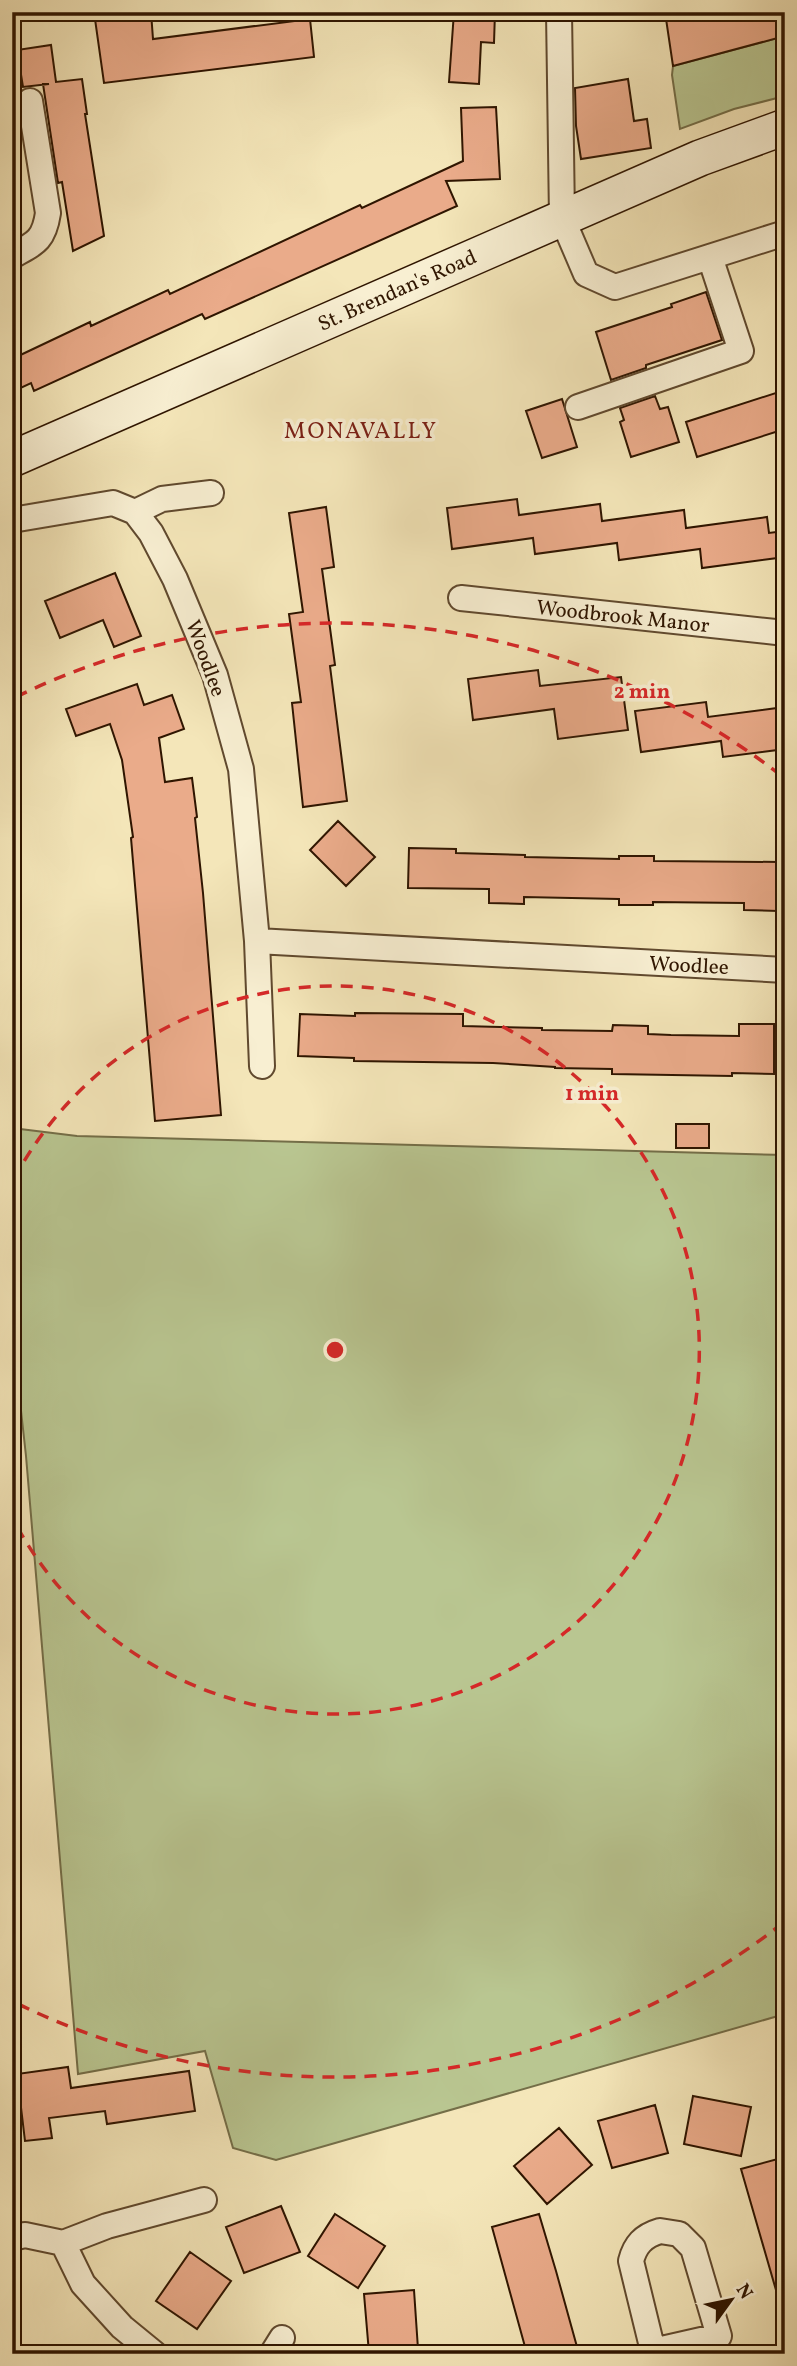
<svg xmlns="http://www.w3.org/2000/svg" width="797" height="2366" viewBox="0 0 797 2366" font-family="Vollkorn,serif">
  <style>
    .green { fill: #b9c691; stroke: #746e48; stroke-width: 2 }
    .building { fill: #eaab8a; stroke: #2f1500; stroke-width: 2 }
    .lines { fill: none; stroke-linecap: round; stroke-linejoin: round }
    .street-casing { stroke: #60492e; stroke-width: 28 }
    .secondary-casing { stroke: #2f1500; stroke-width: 38 }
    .street { stroke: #f8efd2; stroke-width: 24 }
    .secondary { stroke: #f8efd2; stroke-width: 35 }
    .ring { fill: none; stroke: #d62828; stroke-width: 3.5; stroke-dasharray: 12 9 }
    .labels { text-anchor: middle; stroke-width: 7; stroke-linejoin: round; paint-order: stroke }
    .street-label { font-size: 21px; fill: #2f1500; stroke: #f8efd2 }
    .neighbourhood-label { font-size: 23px; letter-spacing: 2px; fill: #7a1f14; stroke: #f8efd2 }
    .centre { fill: #d62828; stroke: #f8efd2; stroke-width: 3.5 }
    .ring-label { font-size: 21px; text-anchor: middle; font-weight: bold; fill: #d62828; stroke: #f8efd2; stroke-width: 7; stroke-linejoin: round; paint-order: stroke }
  </style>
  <rect width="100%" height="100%" fill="#f4e6b9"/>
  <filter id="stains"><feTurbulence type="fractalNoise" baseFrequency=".00286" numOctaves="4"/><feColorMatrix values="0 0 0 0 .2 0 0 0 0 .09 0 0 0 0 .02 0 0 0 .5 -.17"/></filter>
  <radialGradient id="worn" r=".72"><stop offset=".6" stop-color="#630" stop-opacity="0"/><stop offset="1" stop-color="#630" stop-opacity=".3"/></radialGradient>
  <path class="green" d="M785,36V96L734,109L680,129L672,75L673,66Z
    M12,1128L77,1136L785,1155V2014L276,2160L233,2148L205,2051L78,2074L26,1456L12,1329Z"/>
  <path class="building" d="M94,12H151L153,39L310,19L314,57L104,83Z
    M454,12H495L494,43L481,42L479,84L449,82Z
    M665,12H785V36L673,66Z
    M51,45L56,82L82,79L87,114H85L104,236L73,251L62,182L58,183L43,84H49L23,87L17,50Z
    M628,79L634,121L647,119L651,148L581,159L576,126L575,88Z
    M496,107L500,179L446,181L457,206L205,319L202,314L34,391L31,383L12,392V359L90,322L91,326L168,290L170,294L360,205L362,208L463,161L461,108Z
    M706,292L722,340L646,365V368L611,380L596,332L672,307L671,304Z
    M785,390V429L697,457L686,422Z
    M655,396L660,409L668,407L679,442L631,457L620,422L624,420L620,408Z
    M562,399L577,447L542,458L526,411Z
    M517,499L519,515L600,504L602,521L684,510L686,528L767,517L769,533L785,531V557L702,568L700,549L619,560L617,543L535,554L533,538L452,549L447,508Z
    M326,507L334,567L322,569L335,665L330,666L347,801L303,807L292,703L301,702L289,614L303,612L289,513Z
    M115,573L141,636L114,647L103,620L60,638L45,601Z
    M538,670L540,686L621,677L628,730L558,739L554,709L473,720L468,679Z
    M137,684L144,705L172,695L184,729L159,738L165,782L192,778L197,817L195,818L203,893L221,1115L155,1121L131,838L133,837L122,760L110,724L76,736L66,709Z
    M706,702L708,717L785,707V749L723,757L721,741L641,752L635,711Z
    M338,821L375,857L346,886L310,850Z
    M409,848L456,849V853L525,855V857L619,859V856H654V861L779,862L778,911L744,910V903L653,902V905H619V899L524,897V904L489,903V889L408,888Z
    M355,1013L463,1014V1026L542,1028V1030L612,1031L613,1025L648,1026V1034L671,1035L739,1036V1024H774V1074L732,1073V1076L612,1074V1069L555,1068V1067L493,1063L354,1061V1058L298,1056L300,1014L355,1016Z
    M676,1124H709V1148H676Z
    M68,2067L71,2088L189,2071L195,2111L107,2124L105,2111L49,2118L52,2138L25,2141L17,2074Z
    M693,2096L751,2107L741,2156L684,2144Z
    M655,2105L668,2153L612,2168L598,2121Z
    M559,2128L592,2165L547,2204L514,2166Z
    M785,2157V2296L778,2297L741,2169Z
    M281,2206L300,2252L244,2273L226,2227Z
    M335,2214L385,2246L358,2288L308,2256Z
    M539,2214L556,2271L579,2354H527L511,2296L492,2227Z
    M190,2252L231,2281L197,2329L156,2301Z
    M414,2290L418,2349L369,2353L364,2294Z"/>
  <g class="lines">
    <defs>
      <path id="street" d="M559,12L562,218L586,274L615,287L785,233
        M12,256C36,243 44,240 48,213L30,101
        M578,407L741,351L710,257
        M135,512L162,499L211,493
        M12,520L113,503L135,512L151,533L175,579L215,675L241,769L257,941L262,1066
        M461,598L785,633
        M257,941L785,970
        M660,2231L679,2234L693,2248L719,2336L653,2351L631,2261C635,2245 643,2236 660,2231Z
        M12,2238L25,2235L63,2243L83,2284L122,2327L155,2354
        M63,2243L107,2226L204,2200
        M272,2354L282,2338"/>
      <path id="secondary" d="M12,459L700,158L785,127"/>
    </defs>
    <use href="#street" class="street-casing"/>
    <use href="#secondary" class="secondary-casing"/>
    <use href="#street" class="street"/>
    <use href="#secondary" class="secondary"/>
  </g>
  <g class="ring">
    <path d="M14 1179A364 364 0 1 1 14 1521"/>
    <path d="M783 1923A727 727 0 0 1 16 2003M16 697A727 727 0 0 1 783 777"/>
  </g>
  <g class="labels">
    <g class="street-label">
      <text transform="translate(397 290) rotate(-24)" y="7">St. Brendan's Road</text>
      <text transform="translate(623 616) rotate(6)" y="7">Woodbrook Manor</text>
      <text transform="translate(206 658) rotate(70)" y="7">Woodlee</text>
      <text transform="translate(689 965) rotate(3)" y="7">Woodlee</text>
    </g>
    <g class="neighbourhood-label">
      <text x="361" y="438">MONAVALLY</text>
    </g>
  </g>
  <circle cx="335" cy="1350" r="10" class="centre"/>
  <g class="ring-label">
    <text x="642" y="698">2 min</text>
    <text x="592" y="1100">1 min</text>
  </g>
  <rect width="797" height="2366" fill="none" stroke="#f4e6b9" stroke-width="42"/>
  <rect x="14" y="14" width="769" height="2338" fill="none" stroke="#2f1500" stroke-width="3.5"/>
  <rect x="21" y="21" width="755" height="2324" fill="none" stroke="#2f1500" stroke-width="2"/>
  <g transform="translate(731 2300) rotate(57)" stroke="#f8efd2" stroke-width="5" paint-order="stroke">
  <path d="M0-5L12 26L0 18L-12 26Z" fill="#2f1500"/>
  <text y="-10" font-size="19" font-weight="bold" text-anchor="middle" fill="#2f1500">N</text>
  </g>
  <rect width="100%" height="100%" filter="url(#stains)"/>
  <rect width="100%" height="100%" fill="url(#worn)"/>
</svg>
